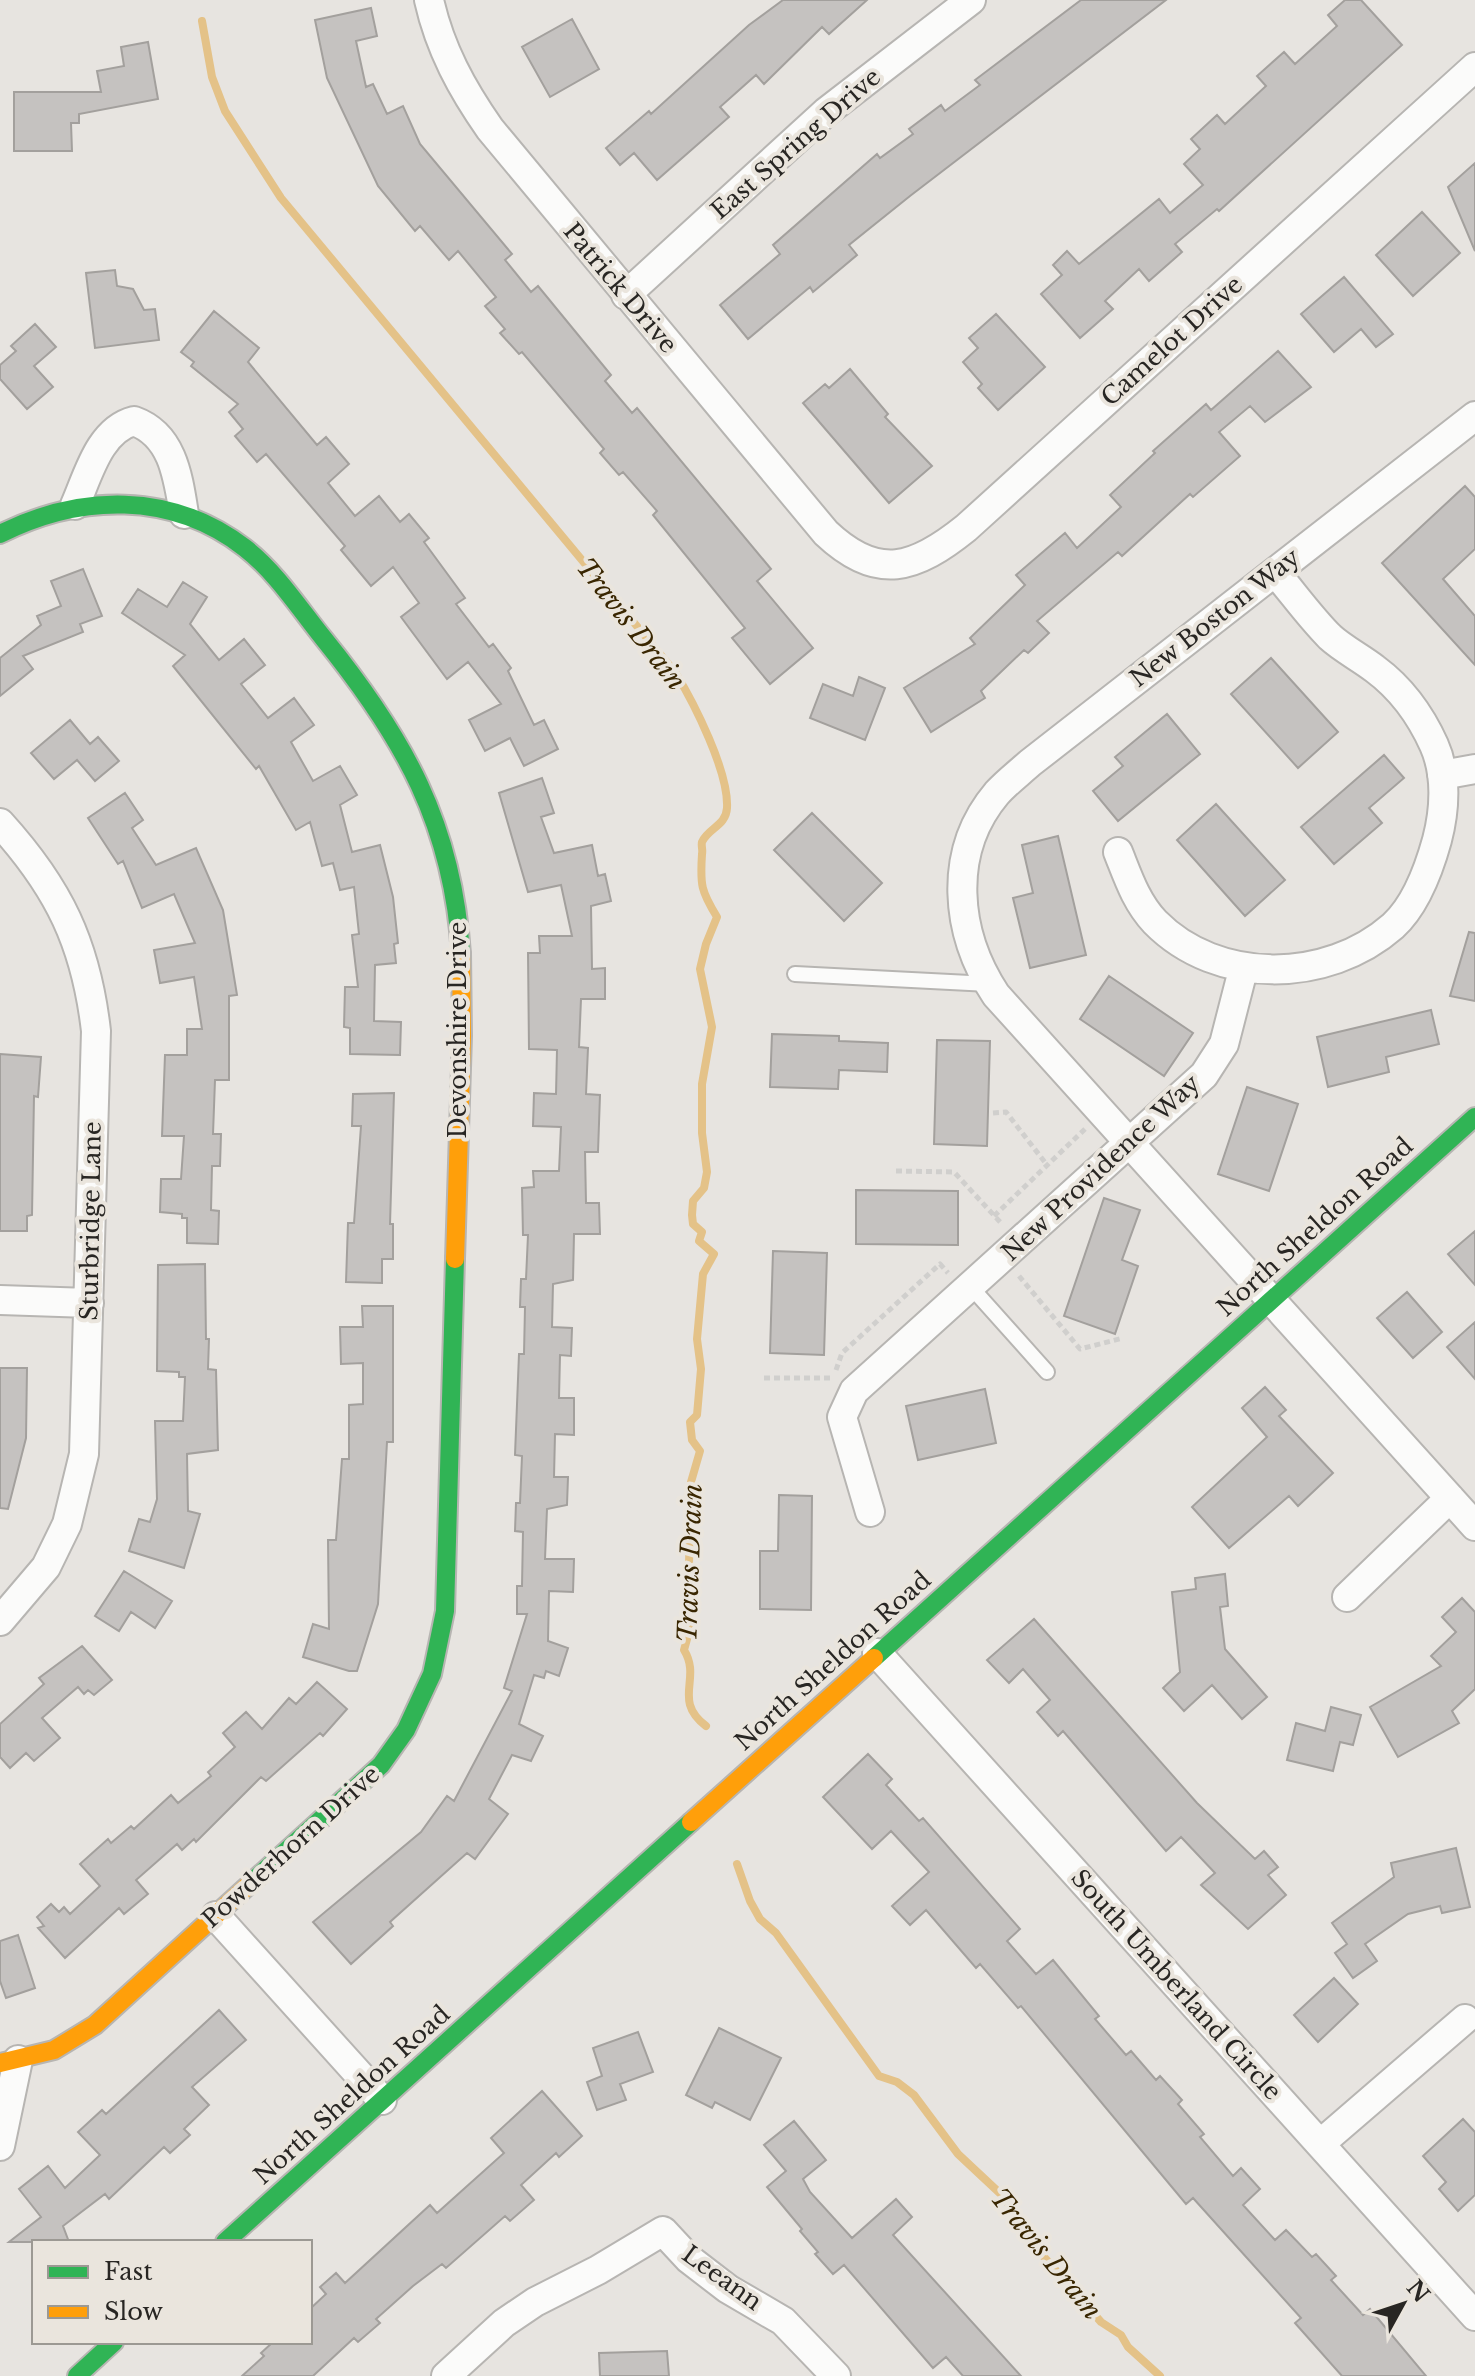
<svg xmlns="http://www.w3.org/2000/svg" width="1475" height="2376" viewBox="0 0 1475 2376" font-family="'Libre Baskerville',serif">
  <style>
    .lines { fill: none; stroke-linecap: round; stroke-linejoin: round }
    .stream { stroke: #e4c288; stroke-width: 8 }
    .building { fill: #c5c2c0; stroke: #a3a09d; stroke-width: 2 }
    .lane-casing { stroke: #b7b5b2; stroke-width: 18 }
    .street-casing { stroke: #b7b5b2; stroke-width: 32 }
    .fast-casing { stroke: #b7b5b2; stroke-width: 22 }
    .slow-casing { stroke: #b7b5b2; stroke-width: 22 }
    .path { stroke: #d0cfcd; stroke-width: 5; stroke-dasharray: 6 4; stroke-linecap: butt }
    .lane { stroke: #fbfbfa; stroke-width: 14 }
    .street { stroke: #fbfbfa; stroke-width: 28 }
    .fast { stroke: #30b455; stroke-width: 18 }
    .slow { stroke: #ff9f0a; stroke-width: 18 }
    .labels { text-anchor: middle; stroke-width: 8; stroke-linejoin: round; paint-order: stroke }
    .street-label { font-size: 24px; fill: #282623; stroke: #eae5dd }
    .water-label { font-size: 26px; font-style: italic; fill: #392601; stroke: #eae5dd }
  </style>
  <rect width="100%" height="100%" fill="#e7e4e0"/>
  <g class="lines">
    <path class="stream" d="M202,21L212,77L225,111L281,198L675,672C694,703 729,772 727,808C726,826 708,828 702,842C701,846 703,850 702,854C700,885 701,891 717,917L706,944L700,969L712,1027L702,1084V1133L707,1172L704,1188L693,1201L692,1215L693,1224L702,1232L699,1241L714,1254L703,1274L697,1339L701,1369L697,1415L690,1422L692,1440L700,1451L691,1482L688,1605L692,1621L684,1650C702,1679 672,1700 706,1726
      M737,1864L750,1901L760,1919L776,1933L879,2076L897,2082L914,2095L958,2154L1005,2198L1030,2241L1101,2322L1121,2335L1128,2347L1160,2376"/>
  </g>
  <path class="building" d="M783,0H867L829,34L822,27L764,84L756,75L720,107L729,117L657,180L634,153L620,165L606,148L649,111L651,114L749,25Z
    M1081,0H1166L910,196L849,245L857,255L813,292L810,287L748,339L720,305L780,254L773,245L877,154L880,158L913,134L909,129L941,105L945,111L980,85L975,80Z
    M1345,0H1361L1402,45L1219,211L1217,209L1175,244L1182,252L1149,281L1139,269L1105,301L1113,309L1080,338L1041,294L1062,275L1053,265L1067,251L1079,264L1159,199L1170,213L1203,185L1184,164L1200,149L1191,139L1217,115L1225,124L1266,86L1257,76L1284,52L1295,64L1337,26L1328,15Z
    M371,8L377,36L356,41L366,87L373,84L387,114L403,106L420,144L512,254L505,260L531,292L538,286L611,375L605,381L632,413L637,408L771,569L757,581L813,648L770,684L732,638L745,628L653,515L657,511L623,472L619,475L600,453L604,449L522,352L519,354L500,333L505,329L485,306L496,297L458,251L449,260L420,226L415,231L378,186L327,78L315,20Z
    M572,19L599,69L550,97L522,47Z
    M148,42L158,99L79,114V123H71L72,151H14V92H101L97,71L124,66L121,47Z
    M1475,163V251L1448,187Z
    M1422,212L1460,253L1413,296L1376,255Z
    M115,270L117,286L133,289L144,310L155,309L159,340L95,348L86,273Z
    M1344,277L1393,334L1376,347L1361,329L1334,352L1301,314Z
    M214,311L259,348L248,362L317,445L326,437L349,464L328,483L355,516L379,496L400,522L409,514L429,538L424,542L465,598L456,604L489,647L493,644L511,668L508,671L534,725L544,720L558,749L524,766L510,738L485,751L469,720L501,704L468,662L447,679L401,617L419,603L393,567L371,586L341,550L345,546L266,454L257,462L235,436L243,429L229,412L238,404L191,366L194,362L181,352Z
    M996,314L1045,367L998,410L978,388L982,384L963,362L978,348L969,338Z
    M35,324L56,347L34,366L53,387L27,409L0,379V365L16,351L11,346Z
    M1278,351L1311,387L1265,422L1250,406L1219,432L1240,456L1193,497L1190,494L1122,556L1118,552L1037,621L1049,633L1028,653L1024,650L981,691L985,698L931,732L904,688L975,644L970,638L1025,585L1016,575L1065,533L1077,548L1121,507L1110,495L1155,453L1153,451L1206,404L1211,410Z
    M850,369L888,414L885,417L932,466L889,503L803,403L825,384L829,388Z
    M1465,486L1475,497V549L1443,579L1475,616V665L1382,563Z
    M83,569L102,616L80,624L83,632L23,656L33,669L0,696V658L41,625L37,616L61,606L51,581Z
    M183,582L207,597L190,624L219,660L244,639L265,665L241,684L268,718L294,698L314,725L291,742L313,781L340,766L357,795L340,805L352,852L380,845L393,897L398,943L394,944L396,963L375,965L374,1021L401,1022L400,1055L350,1054V1028L344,1027L345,987H358L352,935L359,934L354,887L340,890L333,863L322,866L310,822L296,830L259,766L256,769L173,666L185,655L122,613L138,589L167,607Z
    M1271,658L1338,732L1298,768L1231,694Z
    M859,677L885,688L865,740L810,718L823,684L853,696Z
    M1167,714L1200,754L1118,821L1093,791L1123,766L1115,757Z
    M70,720L90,744L98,737L119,761L95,781L77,760L54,779L31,753Z
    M1384,755L1404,778L1369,808L1382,823L1334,864L1301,827Z
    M542,778L554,813L541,817L554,853L592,845L598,876L605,874L611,901L591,906L592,969L605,968V999H581L579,1047L588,1048L586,1094L600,1095L598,1152H585L586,1203H599L600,1234H574L573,1280L553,1284L552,1327L572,1328L571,1356L560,1355L559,1398H574V1435L555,1434L554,1477H568L567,1505L547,1509L545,1559H574L573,1592L549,1591L548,1641L568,1648L559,1676L546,1671L544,1678L534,1675L519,1724L543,1736L531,1761L512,1755L489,1799L508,1814L475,1859L467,1853L390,1922L393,1926L351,1964L313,1922L421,1832L447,1796L454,1801L512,1691L504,1688L527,1614H517V1586H522L523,1532L515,1531L516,1503H520L522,1456L515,1455L519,1354H524L525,1307H520L521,1279H526L528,1235H523L522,1188L534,1187L533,1171H559L561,1127L533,1126L534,1093L556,1094L557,1050L529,1049L528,953H540L539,936H572L561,885L528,892L499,793Z
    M125,793L143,820L132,828L156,865L196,848L223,910L237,995L229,996V1080H215L213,1134H221L220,1166H212L211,1210L219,1211L218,1244L187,1243V1218H182V1214L160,1212L161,1179H181L184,1136H162L165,1055H187V1029H202L194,977L160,983L154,950L195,943L174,894L142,908L123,861L118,864L88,818Z
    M1216,804L1285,880L1245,916L1177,840Z
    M812,813L882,883L844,921L774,850Z
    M1058,836L1086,955L1030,968L1013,898L1033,893L1022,845Z
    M1469,932L1475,933V1001L1450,996Z
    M1109,976L1193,1033L1164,1076L1080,1019Z
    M1431,1010L1439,1044L1386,1057L1389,1072L1328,1087L1317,1037Z
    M772,1034L839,1036V1041L888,1043L887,1072L839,1070L838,1089L770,1087Z
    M937,1040L990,1041L987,1146L934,1144Z
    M0,1054L41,1057L38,1097L34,1096L32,1215L27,1216V1231H0Z
    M1247,1087L1298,1104L1269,1191L1218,1174Z
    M394,1093L390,1224H393V1259H382V1283L346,1282L348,1223H354L361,1126H352L353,1094Z
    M856,1190L958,1191V1245L856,1244Z
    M1104,1198L1140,1210L1122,1260L1138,1266L1115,1334L1064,1316Z
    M1475,1231V1285L1448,1254Z
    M773,1251L827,1253L824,1355L770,1353Z
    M205,1264L206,1339H209L208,1369L216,1370L218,1450L187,1454L188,1511L200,1514L184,1568L129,1551L139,1519L150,1522L157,1499L155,1421H183L185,1377H179V1372L157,1371L158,1265Z
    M1407,1292L1442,1332L1413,1358L1377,1318Z
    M362,1306H393V1442H387L378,1604L357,1671H349L303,1657L313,1624L329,1629L328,1540H336L342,1459H349V1405L363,1404V1363L341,1364L340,1327H363Z
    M1475,1322V1379L1447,1347Z
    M0,1368H27L26,1438L8,1509L0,1508Z
    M1265,1387L1286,1410L1279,1416L1333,1473L1298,1506L1289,1496L1229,1548L1192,1507L1267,1437L1242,1408Z
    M985,1389L996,1443L918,1460L906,1406Z
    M779,1495L812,1496L811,1610L760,1609V1551H778Z
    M124,1571L172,1601L155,1628L131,1612L119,1631L95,1616Z
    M1225,1574L1228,1606L1220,1607L1225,1649L1267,1697L1242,1719L1212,1685L1184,1711L1163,1688L1180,1672L1172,1592L1196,1589L1195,1578Z
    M1462,1598L1475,1612V1689L1452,1711L1459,1723L1398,1757L1370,1707L1441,1666L1431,1656L1456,1632L1442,1617Z
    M1034,1619L1197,1803L1255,1859L1264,1851L1278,1867L1268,1875L1286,1895L1248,1929L1201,1885L1215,1873L1181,1837L1166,1851L1063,1731L1058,1736L1037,1712L1050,1700L1023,1669L1009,1683L987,1660Z
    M82,1646L112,1680L94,1695L88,1690L84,1694L78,1687L42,1718L60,1738L34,1761L26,1753L10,1768L0,1757V1724L44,1684L39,1678Z
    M317,1682L347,1709L323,1736L320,1733L266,1781L261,1777L196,1842L194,1839L182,1850L177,1844L136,1880L148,1894L124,1914L119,1908L65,1958L38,1928L44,1926L37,1917L51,1904L59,1912L64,1907L70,1914L100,1886L80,1864L108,1839L111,1843L131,1826L134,1829L171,1795L178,1803L211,1776L208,1772L235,1747L223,1733L246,1712L262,1729L289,1698L296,1704Z
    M1331,1707L1361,1715L1353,1745L1340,1742L1333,1771L1287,1760L1296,1723L1325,1731Z
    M868,1754L892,1779L886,1785L919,1821L923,1818L1020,1929L1007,1941L1036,1974L1053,1960L1099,2016L1095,2019L1126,2055L1131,2051L1156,2080L1160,2076L1182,2100L1178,2104L1204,2134L1200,2137L1233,2176L1241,2168L1260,2189L1243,2205L1275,2240L1286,2230L1312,2257L1316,2254L1336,2276L1331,2280L1363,2315L1370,2309L1426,2376H1342L1295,2323L1301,2318L1193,2198L1186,2204L1021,2006L1018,2008L980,1964L976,1968L926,1910L910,1925L892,1906L929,1872L891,1831L872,1849L823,1797Z
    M1456,1848L1470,1907L1442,1913L1440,1906L1408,1914L1365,1944L1377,1961L1353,1978L1335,1953L1347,1944L1332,1923L1394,1877L1391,1863Z
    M18,1935L35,1988L6,1998L0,1981V1941Z
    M1334,1978L1358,2004L1318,2042L1294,2015Z
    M219,2010L246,2040L192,2087L209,2105L184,2129L190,2135L170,2153L164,2147L109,2199L105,2194L63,2226L69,2242H9L41,2217L19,2189L48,2166L65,2188L100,2155L78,2132L102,2110L106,2114Z
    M719,2028L781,2058L750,2120L715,2102L712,2108L686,2095Z
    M638,2032L653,2072L620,2084L626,2100L597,2110L587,2082L602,2076L593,2048Z
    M542,2091L582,2136L559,2157L556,2153L521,2185L534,2200L510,2221L505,2216L446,2268L442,2264L413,2286L376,2319L380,2323L358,2342L354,2338L313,2376H242L264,2356L261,2353L273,2342H310V2309L326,2294L320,2287L336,2273L345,2283L430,2205L437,2213L504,2153L491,2138Z
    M1463,2119L1475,2132V2195L1458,2211L1439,2189L1446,2182L1423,2156Z
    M794,2121L826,2160L803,2179L810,2192L852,2238L896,2199L912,2217L893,2235L1021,2376H963L946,2357L933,2368L844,2265L833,2274L815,2254L818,2252L800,2231L802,2229L767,2187L786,2171L764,2145Z
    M667,2351L669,2376H600L599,2353Z"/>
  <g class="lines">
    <defs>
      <path id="lane" d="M795,974L989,984
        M971,1287L1047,1372"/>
      <path id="street" d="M429,0C440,49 462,89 490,129L826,533C878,582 915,569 966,528L1475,67
        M626,295L826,112L971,0
        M1475,416L1030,763C1019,773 1007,782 997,793C947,852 955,933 996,995L1475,1526
        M75,505C88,476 99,430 134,421C173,435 178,477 184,514
        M1442,775L1475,769
        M0,823C59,888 86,944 96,1031L84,1454L67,1524L46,1567L0,1621
        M1118,852C1128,877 1136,902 1155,922C1217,985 1327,984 1393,926C1416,905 1429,869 1437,840C1445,810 1447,774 1434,745C1420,714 1402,689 1375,669C1361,658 1343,649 1330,637C1310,617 1293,593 1275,572
        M0,1300L89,1303
        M870,1512L842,1417L854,1391L1204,1075L1224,1044L1243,970
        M1347,1597L1450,1498
        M877,1653L1475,2316
        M216,1916L382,2100
        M1320,2144L1465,2019
        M0,2146L18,2060
        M446,2376L504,2323L535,2302L598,2270L663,2231L689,2259L728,2289L783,2321L836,2376"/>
      <path id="fast" d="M0,534C80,494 171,491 245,548C276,572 299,608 324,639C404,738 453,825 461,954
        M874,1658L1475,1117
        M251,1883L381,1765L406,1730L432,1674L445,1611L455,1259
        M225,2242L691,1822
        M77,2376L114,2342"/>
      <path id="slow" d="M455,1259L462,1036L461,954
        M691,1822L874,1658
        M0,2063L54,2050L95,2025L251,1883"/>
    </defs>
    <use href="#lane" class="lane-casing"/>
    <use href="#street" class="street-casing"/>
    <use href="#fast" class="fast-casing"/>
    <use href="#slow" class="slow-casing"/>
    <path class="path" d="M993,1113L1006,1112L1047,1165
      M896,1171L954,1172L1001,1223
      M994,1216L1085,1129
      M1019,1276L1080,1349L1123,1338
      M836,1370L842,1353L940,1264L948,1273
      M764,1378H834"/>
    <use href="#lane" class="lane"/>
    <use href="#street" class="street"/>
    <use href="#fast" class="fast"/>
    <use href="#slow" class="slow"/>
  </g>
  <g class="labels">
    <g class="street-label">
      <text transform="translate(796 144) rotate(-41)" y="8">East Spring Drive</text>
      <text transform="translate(620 288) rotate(50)" y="8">Patrick Drive</text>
      <text transform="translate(1172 341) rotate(-42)" y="8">Camelot Drive</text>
      <text transform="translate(1215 618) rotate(-38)" y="8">New Boston Way</text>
      <text transform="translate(458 1030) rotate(-90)" y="8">Devonshire Drive</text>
      <text transform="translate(1101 1168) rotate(-43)" y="8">New Providence Way</text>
      <text transform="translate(91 1221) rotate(-89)" y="8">Sturbridge Lane</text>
      <text transform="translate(1315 1227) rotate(-42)" y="8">North Sheldon Road</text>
      <text transform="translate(833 1661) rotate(-42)" y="8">North Sheldon Road</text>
      <text transform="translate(291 1847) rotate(-42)" y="8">Powderhorn Drive</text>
      <text transform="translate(1176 1985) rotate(48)" y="8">South Umberland Circle</text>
      <text transform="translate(352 2095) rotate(-42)" y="8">North Sheldon Road</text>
      <text transform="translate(722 2278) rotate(36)" y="8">Leeann</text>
    </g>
    <g class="water-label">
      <text transform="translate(631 624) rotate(52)" y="9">Travis Drain</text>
      <text transform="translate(690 1563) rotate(-88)" y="9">Travis Drain</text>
      <text transform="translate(1046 2254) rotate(51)" y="9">Travis Drain</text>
    </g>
  </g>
  <rect x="32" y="2240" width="280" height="104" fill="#eae5dd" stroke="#9c9993" stroke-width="2"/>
  <rect x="48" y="2266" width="40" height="12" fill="#30b455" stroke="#9c9993" stroke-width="2"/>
  <text x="104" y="2280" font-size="24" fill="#282623">Fast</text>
  <rect x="48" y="2306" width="40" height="12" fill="#ff9f0a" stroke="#9c9993" stroke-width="2"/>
  <text x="104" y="2320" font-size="24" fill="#282623">Slow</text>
  <g transform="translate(1403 2304) rotate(50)" stroke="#eae5dd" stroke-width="6" paint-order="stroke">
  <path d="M0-6L14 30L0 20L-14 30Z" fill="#282623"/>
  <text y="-12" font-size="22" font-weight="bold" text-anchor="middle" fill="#282623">N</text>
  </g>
</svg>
